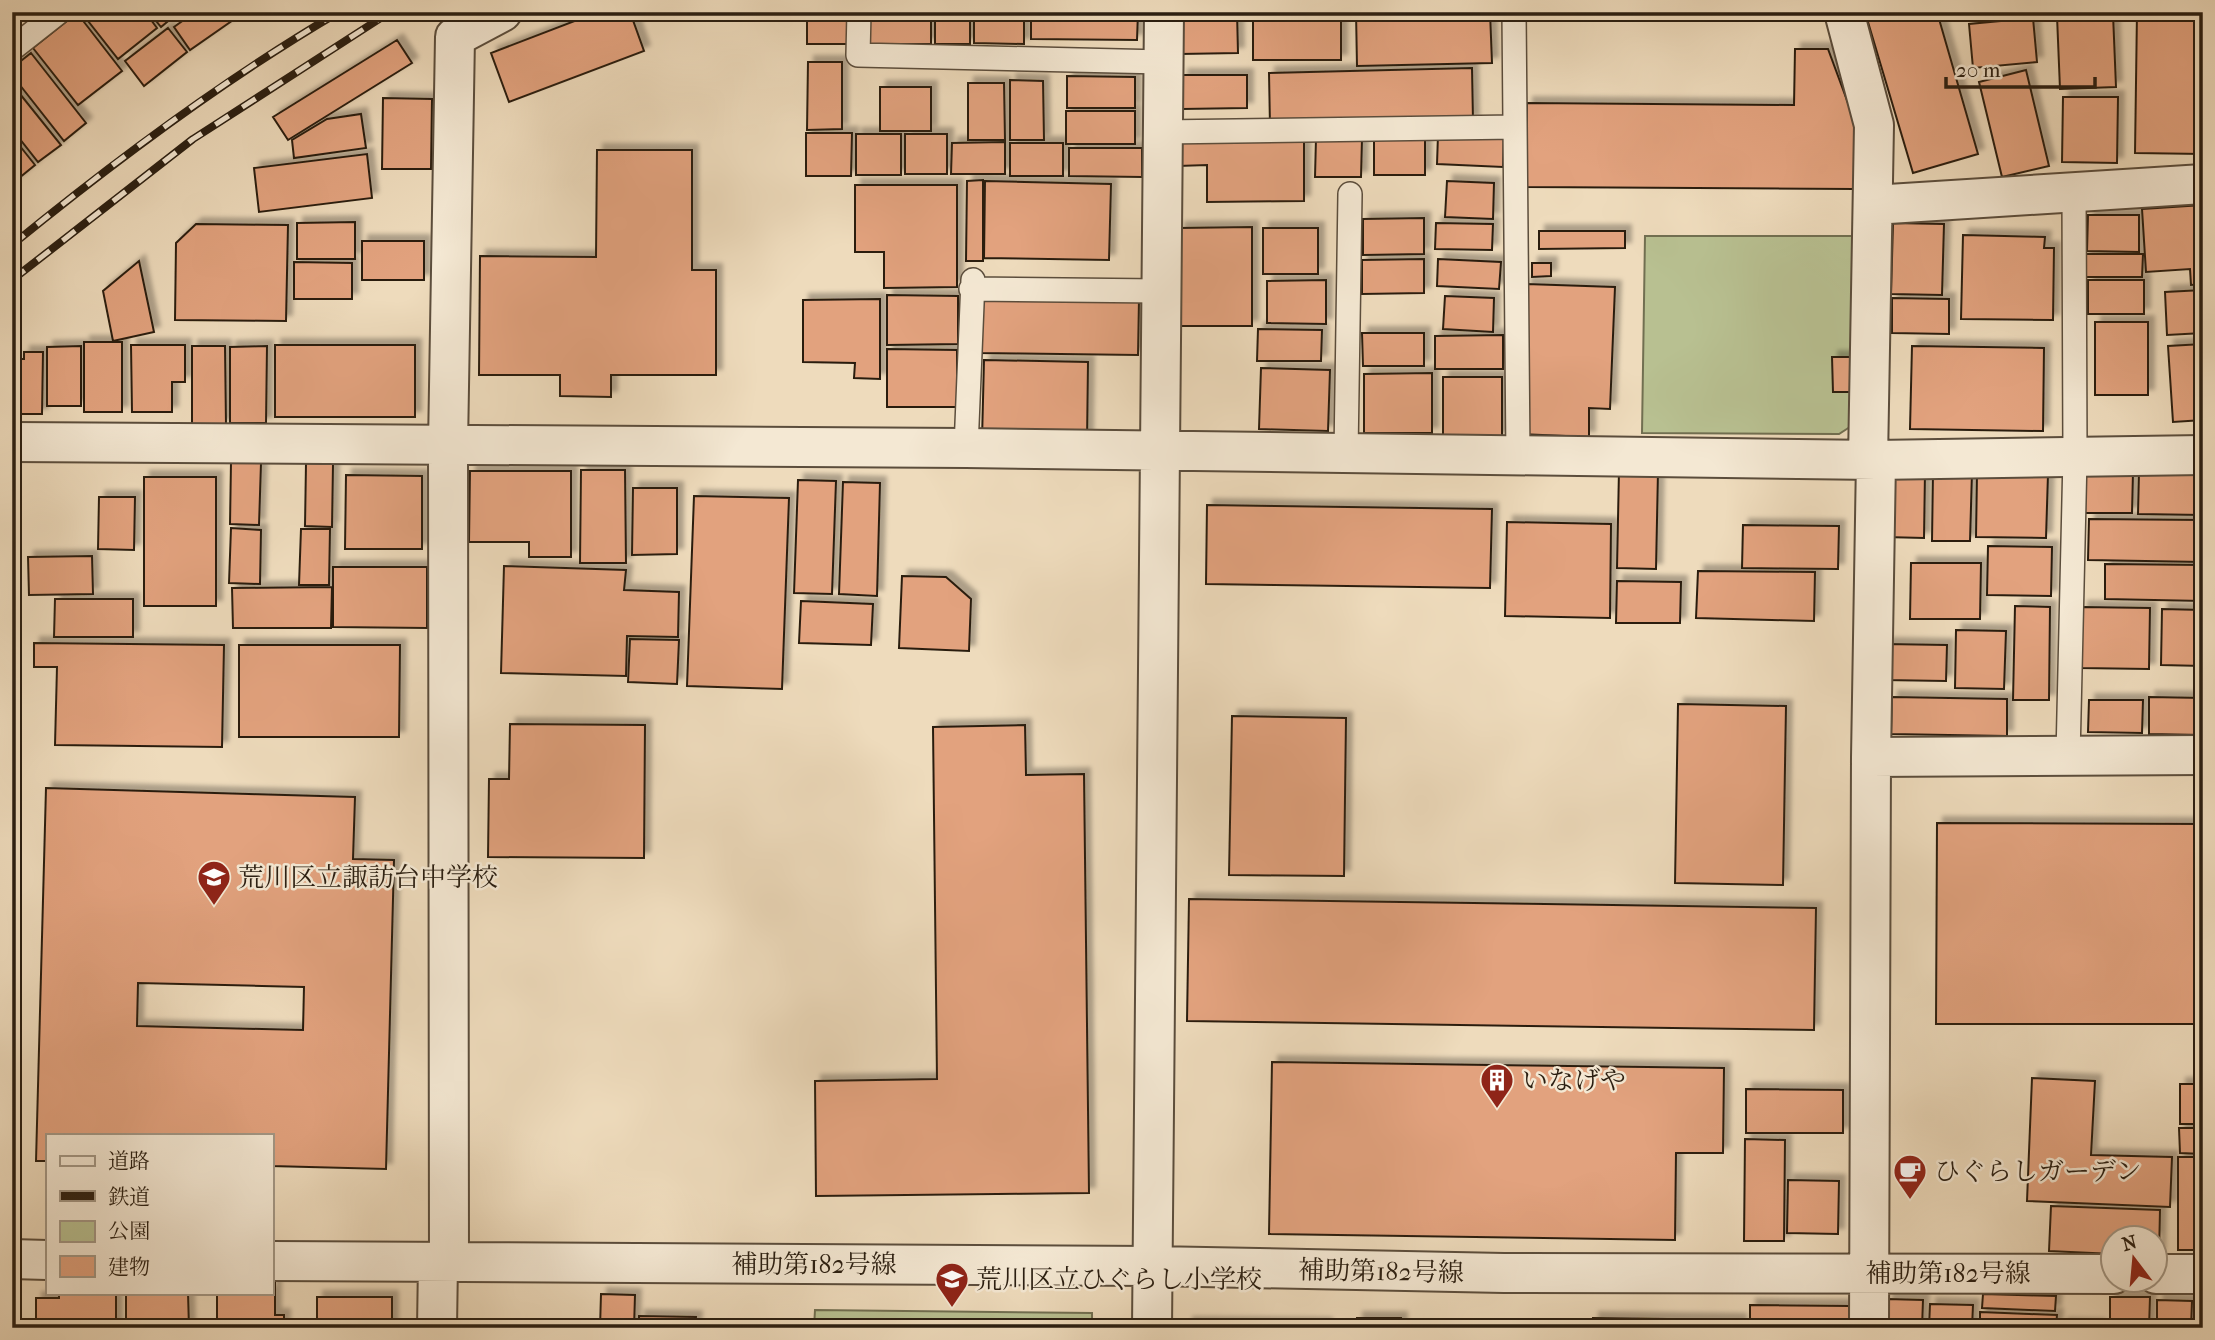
<svg xmlns="http://www.w3.org/2000/svg" width="2215" height="1340" viewBox="0 0 2215 1340" font-family="'IM FELL French Canon','Noto Serif JP',serif">
  <style>
    .green { fill: #b8c091; stroke: #716f51; stroke-width: 2 }
    .building { fill: #e2a27e; stroke: #2a1e11; stroke-width: 2; fill-rule: evenodd; filter: url(#shadow) }
    .lines { fill: none; stroke-linecap: round; stroke-linejoin: round }
    .service-casing { stroke: #5b4d3c; stroke-width: 26 }
    .minor-casing { stroke: #5b4d3c; stroke-width: 42 }
    .service { stroke: #f4e8d3; stroke-width: 23 }
    .minor { stroke: #f4e8d3; stroke-width: 38 }
    .rail-casing { stroke: #2a1e11; stroke-width: 8 }
    .rail { stroke: #f4e8d3; stroke-width: 5; stroke-dasharray: 16; stroke-linecap: butt }
    .labels { text-anchor: middle; stroke-width: 5; stroke-linejoin: round; paint-order: stroke }
    .poi-label { font-size: 26px; fill: #2a1e11; stroke: #f4e8d3; text-anchor: start }
    .street-label { font-size: 26px; fill: #2a1e11; stroke: #f4e8d3 }
  </style>
  <defs>
    <filter id="shadow"><feDropShadow dx="6" dy="-6" stdDeviation="2" flood-color="#0004"/></filter>
  </defs>
  <rect width="100%" height="100%" fill="#eedbbc"/>
  <filter id="stains"><feTurbulence type="fractalNoise" baseFrequency=".00286" numOctaves="4"/><feColorMatrix values="0 0 0 0 .2 0 0 0 0 .09 0 0 0 0 .02 0 0 0 .5 -.17"/></filter>
  <radialGradient id="worn" r=".72"><stop offset=".6" stop-color="#630" stop-opacity="0"/><stop offset="1" stop-color="#630" stop-opacity=".3"/></radialGradient>
  <path class="green" d="M1645,236H1857L1856,423L1839,434L1642,433Z
    M815,1310L1092,1313V1328H814Z"/>
  <path class="building" d="M81,12H145L157,28L118,59Z
    M149,12H179L161,27Z
    M195,12H232L236,18L190,50L174,27Z
    M598,12H630L644,51L509,102L491,53Z
    M807,12H848L847,44H807Z
    M868,12H931V44H868Z
    M935,12H970V44H935Z
    M974,12H1024V44L974,43Z
    M1031,12H1138L1137,40L1031,39Z
    M1180,12H1237L1238,53L1180,54Z
    M1253,12H1341V60H1253Z
    M1356,12H1490L1492,63L1357,66Z
    M1865,12H1937L1978,154L1913,173Z
    M2137,12H2203V154L2135,153Z
    M77,13L122,71L78,105L33,48Z
    M2113,14L2116,87L2060,89L2057,16Z
    M2033,18L2037,62L1973,68L1969,24Z
    M168,28L187,52L144,86L125,61Z
    M397,40L412,63L288,140L273,117Z
    M1795,49H1828L1855,122L1854,189L1527,187V103L1794,105Z
    M31,53L86,123L64,141L12,75V68Z
    M808,62H842V129L807,130Z
    M1472,68L1473,121L1270,126L1269,73Z
    M2026,70L2049,166L2002,177L1979,82Z
    M1182,75H1247V108L1182,109Z
    M1067,76L1135,77V108H1067Z
    M1010,80L1043,81L1044,140H1010Z
    M968,83H1004L1005,140H968Z
    M12,84L61,145L38,162L12,129Z
    M880,87H931V131H880Z
    M2063,97H2118L2117,163L2062,162Z
    M383,98L432,99L431,169H382Z
    M1066,111H1135V144H1066Z
    M361,114L366,148L294,158L292,140L327,119Z
    M806,133H852L851,176H806Z
    M1304,133V201L1207,202V165L1178,166V134Z
    M856,134H901V175H856Z
    M905,134H947V174H905Z
    M1438,135L1504,137L1503,167L1437,164Z
    M12,136L35,165L13,183L12,182Z
    M1316,138L1362,139L1361,177H1315Z
    M1374,138L1425,139V175H1374Z
    M1005,142V174H951L952,143Z
    M1010,143H1063V176H1010Z
    M1069,148H1142V177L1069,176Z
    M597,150H692V270H716V375H611V397L560,396V375H479L480,256L596,257Z
    M367,154L372,198L259,212L254,168Z
    M983,180V261H966L967,181Z
    M985,181L1111,184L1109,260L984,258Z
    M1447,181L1494,183L1493,219L1445,217Z
    M855,185H957V287L884,288V252H855Z
    M2203,205V284L2191,285L2190,269L2146,272L2142,209Z
    M2088,215H2139V252L2087,251Z
    M1424,218V254L1363,255V219Z
    M355,222V259H297V223Z
    M1436,223L1493,224L1492,250L1435,249Z
    M1893,223L1944,224L1942,295L1891,294Z
    M196,224L288,225L286,321L175,320L176,243Z
    M1252,227V326H1180L1179,228Z
    M1263,228H1318V274H1263Z
    M1539,231H1625V248L1539,249Z
    M1963,235L2045,237L2044,248H2054L2053,320L1961,319Z
    M362,241H424V280H362Z
    M2084,254H2143L2142,277H2084Z
    M1424,259V293L1362,294V260Z
    M1438,259L1501,262L1499,289L1437,286Z
    M139,261L154,332L113,341L103,291Z
    M294,262L352,263V299H294Z
    M1532,263H1551V276L1532,277Z
    M1326,280V324L1267,323V281Z
    M2088,280H2144V314H2088Z
    M1526,284L1615,287L1610,409L1589,408V437L1519,434Z
    M2203,290V333L2167,335L2165,292Z
    M887,295L958,296V344L887,345Z
    M979,296L1139,299L1138,355L978,353Z
    M1445,296L1494,298L1493,332L1443,329Z
    M1892,298L1949,299V334L1892,333Z
    M880,299V379L854,378L855,363L803,362V300Z
    M2095,322H2148V395H2095Z
    M1258,329L1322,330L1321,361H1257Z
    M1362,333H1424V366H1363Z
    M1503,335V369H1435V336Z
    M84,342H122V412H84Z
    M2203,344V420L2173,422L2168,346Z
    M131,345H185V382H172V412H132Z
    M275,345H415V417H275Z
    M81,346V406H47V347Z
    M192,346H225L226,425H192Z
    M267,346L266,423H230V347Z
    M1912,346L2044,348L2043,431L1910,429Z
    M887,349L957,350V407H887Z
    M24,352H43L42,414H12V373H19V359H24Z
    M1832,357H1852V392H1833Z
    M984,360L1088,362L1087,442L982,440Z
    M1261,368L1330,370L1328,431L1259,429Z
    M1432,373V433H1364V374Z
    M1443,377H1502V438L1443,439Z
    M231,462L261,463L259,525L230,524Z
    M306,463L333,464L332,527L305,526Z
    M581,470H625L626,563H580Z
    M1619,470L1658,471L1656,569L1617,568Z
    M1887,470L1925,472L1924,538L1885,537Z
    M470,471H571V557H529V542H469Z
    M2084,471L2133,472L2132,513H2083Z
    M1933,472H1972L1970,541H1932Z
    M2139,472L2203,473V515L2138,514Z
    M1977,473L2048,474L2046,538L1976,537Z
    M346,475L422,476V549H345Z
    M144,477H216V606H144Z
    M798,480L836,481L832,594L794,593Z
    M843,482L880,483L877,596L839,594Z
    M633,488H677V554L632,555Z
    M694,496L789,498L782,689L687,686Z
    M99,497H135L134,550L98,549Z
    M1207,505L1492,509L1490,588L1206,584Z
    M2089,519L2203,520V562L2088,560Z
    M1507,522L1611,524L1610,618L1505,616Z
    M1743,525L1839,526L1838,569L1742,568Z
    M231,528L261,530L260,584L229,583Z
    M301,529H330L329,585H299Z
    M1988,546L2052,547L2051,596L1987,595Z
    M92,556L93,594L29,595L28,557Z
    M1911,563H1981L1980,619H1910Z
    M2105,564L2203,565V601L2105,599Z
    M504,566L626,570L624,590L679,592L678,637L627,636L626,676L501,673Z
    M333,567H427V628L333,627Z
    M1698,571L1815,572L1814,621L1696,618Z
    M902,576L946,577L971,599L969,651L899,648Z
    M1617,581L1681,582L1680,623H1616Z
    M332,587L331,628H233L232,588Z
    M55,599H133V637H54Z
    M801,601L873,604L871,645L799,643Z
    M2015,606L2050,607L2049,700H2013Z
    M2082,607L2150,608L2149,669L2080,668Z
    M2162,609L2203,610V666L2161,665Z
    M1956,630L2006,631L2004,689L1955,688Z
    M630,639L679,640L677,684L628,682Z
    M34,643L224,645L222,747L55,745L57,667H34Z
    M1885,644L1947,645L1946,681L1884,680Z
    M239,645H400L399,737H239Z
    M1892,697L2007,699V736L1891,734Z
    M2149,697L2203,698V735L2149,734Z
    M2089,700H2143L2142,733L2088,732Z
    M1678,704L1786,706L1783,885L1675,883Z
    M1232,716L1346,718L1344,876L1229,875Z
    M510,724L645,725L644,858L488,857L489,779H509Z
    M1025,725L1026,775L1084,774L1089,1193L816,1196L815,1081L937,1079L933,727Z
    M46,788L355,797L353,859L394,860L386,1169L271,1166V1135H47V1161H36ZM138,983L304,987L303,1030L137,1026Z
    M1937,823L2203,824V1024H1936Z
    M1189,899L1816,908L1814,1030L1187,1021Z
    M1272,1062L1724,1068L1723,1153H1676L1675,1240L1269,1234Z
    M2032,1078L2095,1081L2091,1155L2172,1157L2170,1207L2027,1201Z
    M2180,1084H2203V1124H2180Z
    M1746,1089L1843,1090V1133H1746Z
    M2179,1128H2203V1154L2180,1153Z
    M1745,1139L1785,1140L1784,1241H1744Z
    M2178,1157H2203V1250H2178Z
    M1788,1180L1839,1181L1838,1234L1787,1233Z
    M2051,1206L2160,1210L2159,1255H2156V1238H2114V1254L2049,1251Z
    M271,1283H275V1315H284V1328H217V1293H271Z
    M59,1293H116V1328H36V1298H59Z
    M126,1293H188L189,1328H126Z
    M601,1294L635,1295L634,1328H600Z
    M1983,1294L2056,1296L2055,1311L1982,1308Z
    M317,1297H392V1328H317Z
    M2110,1297H2150L2149,1328H2110Z
    M1887,1299L1923,1300L1922,1328H1886Z
    M2157,1300L2192,1301L2191,1328H2157Z
    M1930,1304L1973,1305L1972,1328H1929Z
    M1750,1305L1849,1306V1328H1750Z
    M1980,1312L2057,1315L2056,1328H1980Z
    M639,1316L696,1317L695,1328H639Z
    M1357,1318H1401V1328H1339H1357Z
    M1593,1318L1740,1320V1328H1593Z
    M1187,1323L1326,1324V1328H1187Z
    M2062,1324L2099,1325V1328H2062Z"/>
  <g class="lines">
    <defs>
      <path id="service" d="M859,12L858,55L1163,62
        M1514,12L1518,456
        M12,49L59,12
        M1162,132L1515,127
        M971,289L1160,291
        M966,448L973,280
        M1346,454L1350,194
        M2068,756L2075,457L2074,191"/>
      <path id="minor" d="M1844,12L1874,125L1868,460
        M1873,205L2203,184
        M12,442L966,448L1876,460L2203,455
        M1871,757L2203,755
        M12,1259L47,1260
        M271,1261L1153,1266L1504,1273L2114,1274
        M449,1262L448,445L455,37L502,12
        M2156,1274H2203
        M437,1328L438,1262
        M1152,1328L1164,12
        M1869,1328L1871,757L1876,460"/>
    </defs>
    <use href="#service" class="service-casing"/>
    <use href="#minor" class="minor-casing"/>
    <use href="#service" class="service"/>
    <use href="#minor" class="minor"/>
    <defs>
      <path id="rail" d="M12,245C116,160 223,80 339,12
        M12,280L193,139L390,12"/>
    </defs>
    <use href="#rail" class="rail-casing"/>
    <use href="#rail" class="rail"/>
  </g>
  <defs>
    <symbol id="school-pin" viewBox="-11 -11 22 30"><path d="M0 17L-7.5 6A9.5 9.5 0 1 1 7.5 6Z" fill="#8f2418" stroke="#f4e8d3"/><path d="M0-5L7-2L0 1L-7-2ZM-4 1L0 2.5L4 1V4Q0 6-4 4Z" fill="#fff"/></symbol>
    <symbol id="building-pin" viewBox="-11 -11 22 30"><path d="M0 17L-7.5 6A9.5 9.5 0 1 1 7.5 6Z" fill="#8f2418" stroke="#f4e8d3"/><path d="M-4-6H4V6H1V3H-1V6H-4ZM-2.5-4.3h1.7v1.8h-1.7ZM.8-4.3h1.7v1.8H.8ZM-2.5-1h1.7V.8h-1.7ZM.8-1h1.7V.8H.8Z" fill="#fff"/></symbol>
    <symbol id="cafe-pin" viewBox="-11 -11 22 30"><path d="M0 17L-7.5 6A9.5 9.5 0 1 1 7.5 6Z" fill="#8f2418" stroke="#f4e8d3"/><path d="M-5.5-4.5H6V0H3Q3 3.5 0 3.5H-2.5Q-5.5 3.5-5.5 0ZM3-3.2v2h1.7v-2ZM-6 4.5H4V6H-6Z" fill="#fff"/></symbol>
  </defs>
  <g fill-rule="evenodd">
    <use href="#school-pin" x="195" y="858" width="38" height="52"/>
    <use href="#building-pin" x="1478" y="1061" width="38" height="52"/>
    <use href="#cafe-pin" x="1891" y="1152" width="38" height="52"/>
    <use href="#school-pin" x="933" y="1260" width="38" height="52"/>
  </g>
  <g class="labels">
    <g class="poi-label">
      <text x="238" y="886">荒川区立諏訪台中学校</text>
      <text x="1522" y="1089">いなげや</text>
      <text x="1934" y="1180">ひぐらしガーデン</text>
      <text x="976" y="1288">荒川区立ひぐらし小学校</text>
    </g>
    <g class="street-label">
      <text x="814" y="1273">補助第182号線</text>
      <text transform="translate(1381 1271) rotate(1)" y="9">補助第182号線</text>
      <text x="1948" y="1282">補助第182号線</text>
    </g>
  </g>
  <rect width="2215" height="1340" fill="none" stroke="#eedbbc" stroke-width="42"/>
  <rect x="14" y="14" width="2187" height="1312" fill="none" stroke="#2a1e11" stroke-width="3.5"/>
  <rect x="21" y="21" width="2173" height="1298" fill="none" stroke="#2a1e11" stroke-width="2"/>
  <rect x="46" y="1134" width="228" height="161" fill="#f4e8d3" stroke="#a39785" stroke-width="2"/>
  <rect x="60" y="1156" width="35" height="10" fill="#f4e8d3" stroke="#a39785" stroke-width="2"/>
  <text x="108" y="1168" font-size="21" fill="#2a1e11">道路</text>
  <rect x="60" y="1191" width="35" height="10" fill="#2a1e11" stroke="#a39785" stroke-width="2"/>
  <text x="108" y="1204" font-size="21" fill="#2a1e11">鉄道</text>
  <rect x="60" y="1221" width="35" height="21" fill="#b8c091" stroke="#a39785" stroke-width="2"/>
  <text x="108" y="1238" font-size="21" fill="#2a1e11">公園</text>
  <rect x="60" y="1256" width="35" height="21" fill="#e2a27e" stroke="#a39785" stroke-width="2"/>
  <text x="108" y="1274" font-size="21" fill="#2a1e11">建物</text>
  <g transform="translate(2134 1259) rotate(344)"><circle r="33" fill="#f4e8d3" stroke="#a39785" stroke-width="2"/>
  <path d="M0-5L12 26L0 18L-12 26Z" fill="#8f2418"/>
  <text y="-10" font-size="19" font-weight="bold" text-anchor="middle" fill="#2a1e11">N</text>
  </g>
  <path d="M1946 77v10h149v-10" fill="none" stroke="#2a1e11" stroke-width="3.5"/>
  <text x="1956" y="77" font-size="21" fill="#2a1e11" stroke="#f4e8d3" stroke-width="5" paint-order="stroke">20 m</text>
  <rect width="100%" height="100%" filter="url(#stains)"/>
  <rect width="100%" height="100%" fill="url(#worn)"/>
</svg>
